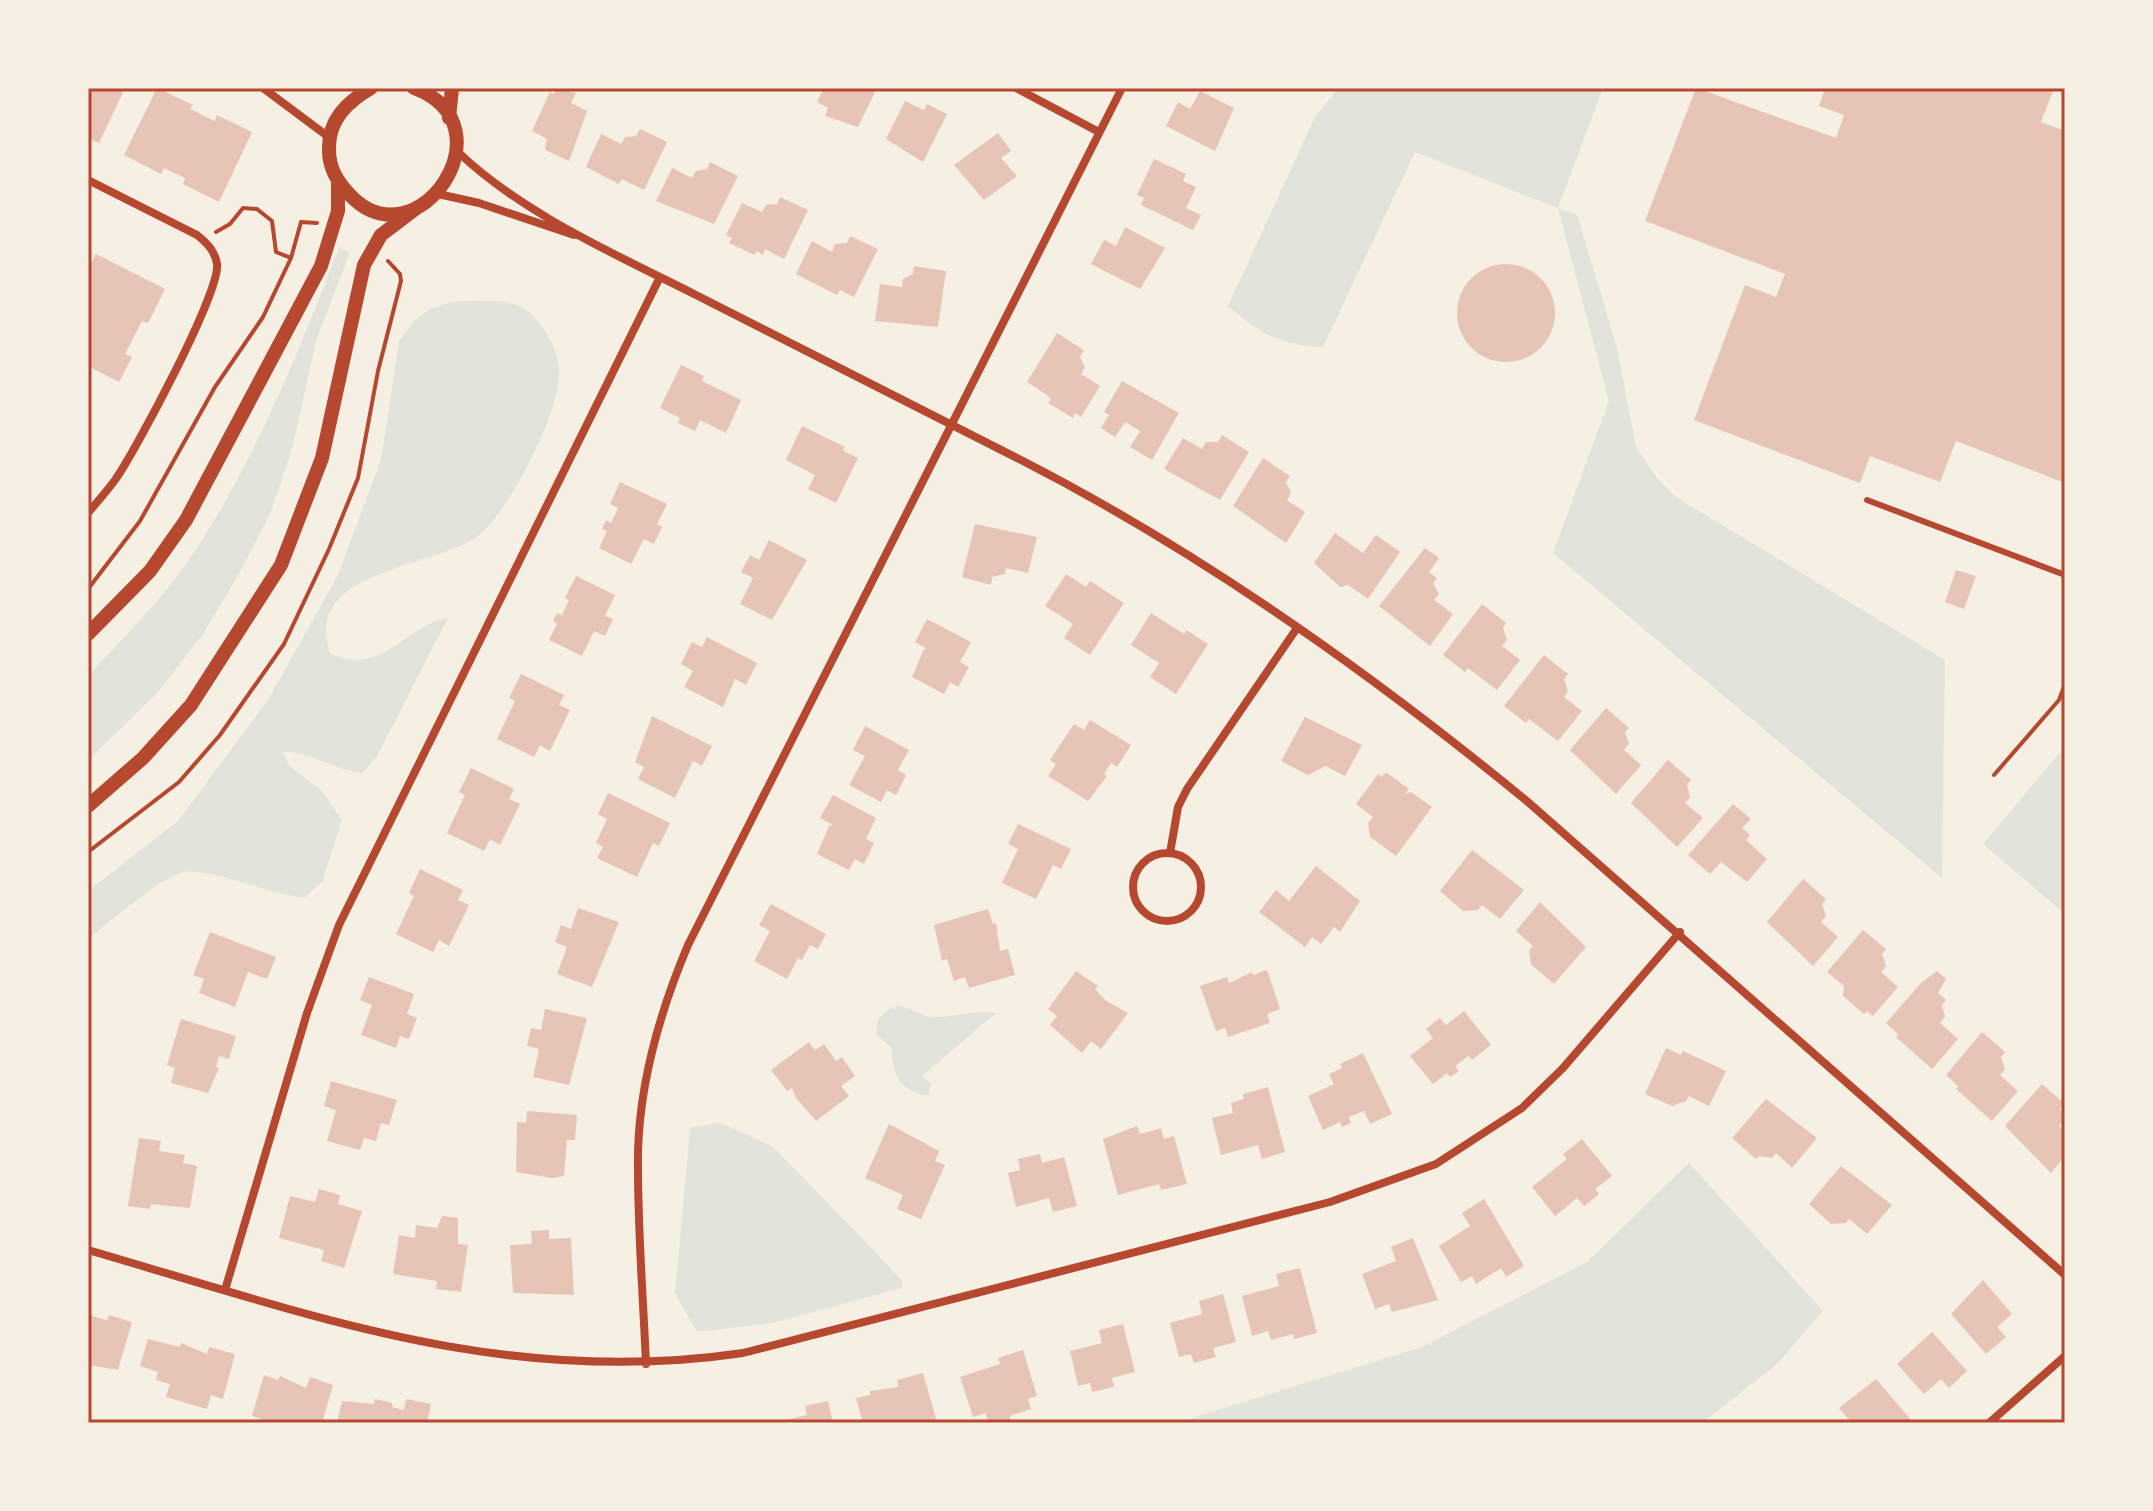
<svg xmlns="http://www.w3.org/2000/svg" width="2153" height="1511" viewBox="0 0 2153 1511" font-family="'PT Sans',sans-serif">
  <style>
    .green { fill: #e2e4dc }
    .building { fill: #e6c5b7 }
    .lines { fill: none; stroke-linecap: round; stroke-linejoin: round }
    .path { stroke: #b5482f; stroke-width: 4 }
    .service { stroke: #b5482f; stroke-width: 6 }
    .minor { stroke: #b5482f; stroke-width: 8 }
    .tertiary { stroke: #b5482f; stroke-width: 14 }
    .neatline { fill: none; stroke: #b5482f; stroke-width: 3 }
  </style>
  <rect width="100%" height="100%" fill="#f6efe4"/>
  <path class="green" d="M1338,88H1603L1558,208L1577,215L1617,348L1636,447L1657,478L1676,497L1945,660L1942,878L1553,553L1609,401L1558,208L1415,152L1323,347C1279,345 1261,334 1228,306L1315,117Z
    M339,248L350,252L316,341L292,449L271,512L240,572L203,634L158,692L88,760V676C122,639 160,602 188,561C254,464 297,356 339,248Z
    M452,302C474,301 511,296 529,312C545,327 557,348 559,370C562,409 509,512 478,536C434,569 302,568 330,653C383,678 405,625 448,618L376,758L362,773C334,770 312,752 283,752L289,766L322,791L342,820L322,882L304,898C273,895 208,867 184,872C162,876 108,924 88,939V891L178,821L268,700L338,575L381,460L399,342L414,321L430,309Z
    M2065,746V914L1983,844Z
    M896,1006C910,1006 918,1015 932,1017C954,1018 973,1009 996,1013L922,1076L931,1084L928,1096C901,1091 891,1074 892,1048L877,1035C875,1018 881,1013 896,1006Z
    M720,1123L772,1146L884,1261L902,1281V1288L772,1323L697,1332L675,1293L690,1128Z
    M1689,1163L1823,1311L1776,1365L1702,1423H1176L1422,1347L1587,1262Z"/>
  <path class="building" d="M88,88H125L99,143L88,138Z
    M157,88L193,105L190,109L215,121L217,115L252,132L219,202L183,184L185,178L164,168L161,174L124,155Z
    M557,88L576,93L571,103L587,111L569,161L545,150L547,139L532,131L550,92L554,94Z
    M824,88H877L858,127L825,116L828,108L817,102Z
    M1696,88L1836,138L1844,115L1819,106L1825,88H2054L2041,122L2065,131V483L1956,441L1940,482L1870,456L1860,483L1694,420L1745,285L1776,297L1785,274L1645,221Z
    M1200,91L1234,108L1215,151L1166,126L1178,102L1190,109Z
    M905,101L924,110L927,104L947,114L923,162L886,139Z
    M640,129L667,142L644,190L622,179L619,184L586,167L601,134L621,144L625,137L636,136Z
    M998,133L1011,151L1001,158L1017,176L984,200L954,165Z
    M1154,159L1186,174L1183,181L1196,187L1186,208L1201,215L1193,230L1141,205L1144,198L1137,195Z
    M710,162L738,176L714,224L656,201L672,168L692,178L696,171L707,169Z
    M780,197L808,210L784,259L765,249L763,255L757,251L755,255L729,243L732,238L726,235L742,203L762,212L766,205L777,204Z
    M1125,227L1165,248L1140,289L1091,264L1104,240L1116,246Z
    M850,236L878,249L854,297L840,290L837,295L796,274L812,241L832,252L835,244L847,243Z
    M96,254L165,289L148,323L142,321L125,354L132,357L119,382L88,366V270Z
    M1457 313a49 49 0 1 1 98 0a49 49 0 1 1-98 0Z
    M914,266L946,271L938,327L875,321L880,284L902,287L903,279L913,274Z
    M1057,333L1084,350L1080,357L1085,367L1081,374L1100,386L1081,417L1075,413L1073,418L1048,403L1051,399L1046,394L1027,382Z
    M681,365L704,376L702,381L741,400L726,433L700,420L695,431L678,423L680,418L660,408Z
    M1122,381L1179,413L1152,460L1130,447L1140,431L1125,422L1115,437L1101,428L1109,415L1104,412Z
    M802,426L845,447L843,451L858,458L836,503L808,489L815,475L786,460Z
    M1222,435L1249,452L1220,500L1164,469L1183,438L1202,449L1206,442H1218Z
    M1263,458L1290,476L1286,482L1291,493L1287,500L1305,512L1286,543L1233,506Z
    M620,482L667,504L657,524L662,527L654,544L644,539L631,564L599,548L607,531L602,529L606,520L611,523L618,508L610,504Z
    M975,524L1037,537L1028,573L1006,568L1005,574L992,577L991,585L962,577Z
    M1335,533L1363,553L1376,535L1400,552L1368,599L1348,585L1340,587L1314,563Z
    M769,540L807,560L772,620L740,604L753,578L741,572L750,555L759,560Z
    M1425,548L1439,558L1429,572L1437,578L1433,583L1439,594L1434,600L1453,614L1430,646L1379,606Z
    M1956,570L1976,576L1964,609L1945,602Z
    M1066,574L1086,587L1090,581L1124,603L1090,655L1064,638L1073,624L1045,606Z
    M576,576L615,595L605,616L613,619L605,636L594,631L582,656L549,640L557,624L553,621L557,613L562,615L569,600L565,598Z
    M1482,604L1506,623L1503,628L1507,640L1502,646L1520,660L1497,690L1468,668L1465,672L1443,655Z
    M1151,613L1184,634L1186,630L1208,644L1176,694L1150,677L1159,663L1131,645Z
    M927,619L971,642L960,662L969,667L958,687L950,682L944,694L912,677L924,649H927L915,642Z
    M707,637L757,663L746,685L735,679L723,707L684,687L693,671L681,664L692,642L702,647Z
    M1544,655L1568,674L1564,679L1568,691L1564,697L1582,711L1558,741L1529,719L1526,723L1504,706Z
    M521,674L564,695L559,705L570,710L550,751L540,745L534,757L497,739L515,701L509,698Z
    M1606,708L1629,728L1625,732L1629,744L1624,750L1641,765L1616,794L1570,750Z
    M652,716L712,746L702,766L693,761L675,798L638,779L644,767L635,762Z
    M1305,717L1362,745L1345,776L1326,766L1308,775L1281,761Z
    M1090,720L1131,745L1117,767L1111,763L1104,774L1107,776L1088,801L1048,776L1056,764L1050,760L1074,724L1084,730Z
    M865,726L909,750L898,770L906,775L896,795L887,790L881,802L849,785L865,756L853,750Z
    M1668,760L1691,780L1687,785L1690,797L1685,803L1703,818L1677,847L1631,803Z
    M471,768L514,789L509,799L520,804L500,845L490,839L484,851L447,833L465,795L459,792Z
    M1386,772L1409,789L1405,794L1411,792L1432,807L1396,856L1370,837L1368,823L1373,817L1356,804L1378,774L1382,777Z
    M608,793L670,823L659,846L653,843L637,877L597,858L603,847L596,843L607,819L598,814Z
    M833,795L876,818L866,839L874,843L864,864L855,859L849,870L817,854L829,826L833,825L820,818Z
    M1733,804L1751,819L1742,828L1750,835L1746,840L1767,859L1747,882L1721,862L1710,874L1688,855Z
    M1018,824L1071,849L1061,869L1053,865L1036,899L1002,883L1018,849L1008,844Z
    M1472,850L1524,890L1500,919L1482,905L1478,910L1463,911L1440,891Z
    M1316,866L1360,901L1340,932L1334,927L1321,944L1312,937L1305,947L1259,912L1276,890L1289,901Z
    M420,869L463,890L458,900L469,905L449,946L439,940L433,952L396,934L414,896L409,893Z
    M1803,879L1826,899L1822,904L1826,916L1821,922L1838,937L1813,966L1767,922Z
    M1540,902L1586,947L1554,984L1531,964L1529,950L1533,946L1516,931Z
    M771,904L826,934L818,949L810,945L802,960L798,958L787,979L754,961L770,931L759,925Z
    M578,908L619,922L592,987L557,974L567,947L555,942L561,925L571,929Z
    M988,909L993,924L996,923L1000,951L1008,949L1015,975L969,988L965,977L954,981L947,959L942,961L934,925Z
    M1863,930L1886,949L1882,954L1886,966L1881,972L1898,987L1873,1016L1867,1011L1864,1014L1843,996L1844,986L1827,972Z
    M210,932L276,957L267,979L248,972L235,1007L199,993L204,979L193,975Z
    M1267,970L1280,1009L1267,1014L1270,1023L1228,1037L1225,1028L1216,1031L1200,986L1227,977L1229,983L1252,972L1253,975Z
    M1076,971L1098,986L1095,989L1106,1001L1128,1013L1101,1049L1091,1041L1082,1053L1050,1025L1057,1016L1048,1009Z
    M1937,971L1946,979L1938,993L1946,1000L1942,1005L1945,1017L1940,1023L1958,1039L1932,1069L1896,1037L1898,1034L1886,1023L1920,984Z
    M369,977L414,994L407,1014L417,1018L409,1039L400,1036L396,1048L361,1035L372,1005L360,1000Z
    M545,1009L587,1018L569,1085L533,1077L539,1049L527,1046L531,1028L541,1030Z
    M1464,1011L1491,1045L1472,1060L1468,1056L1455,1066L1459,1071L1450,1077L1447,1073L1433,1084L1410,1056L1433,1038L1426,1029L1440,1018L1446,1025Z
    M181,1019L236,1036L229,1059L219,1056L216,1067L219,1068L208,1093L171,1083L175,1068L167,1065Z
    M1982,1032L2005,1052L2001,1057L2005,1069L2000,1075L2018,1091L1992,1121L1956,1089L1958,1086L1946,1075Z
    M809,1042L815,1050L824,1044L836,1061L842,1057L855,1076L841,1086L849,1096L816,1121L796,1098L792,1088L787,1091L771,1070Z
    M1666,1048L1681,1055L1683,1051L1726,1071L1709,1106L1689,1096L1686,1101L1672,1106L1645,1094Z
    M1363,1053L1392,1114L1370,1124L1364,1111L1349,1117L1351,1123L1342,1127L1340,1122L1323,1130L1308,1096L1334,1084L1329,1074L1342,1068L1340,1064Z
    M331,1081L397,1100L389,1125L381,1123L376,1141L364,1138L360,1150L327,1141L336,1110L324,1106Z
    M2042,1084L2065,1104L2060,1108L2064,1120L2059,1126L2065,1131V1156L2051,1173L2005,1126Z
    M1268,1087L1285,1152L1262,1159L1258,1145L1221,1155L1212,1118L1233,1113L1231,1103L1244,1099L1243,1094Z
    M1766,1099L1817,1138L1792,1168L1776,1153L1772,1158L1759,1156L1756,1159L1732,1138Z
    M527,1111L577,1115L575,1140H567L564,1176L552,1178L516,1172L517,1122L526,1123Z
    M889,1124L939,1151L935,1161L945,1165L921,1219L897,1209L903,1195L865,1178Z
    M1137,1126L1140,1134L1161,1128L1164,1139L1174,1136L1187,1184L1161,1190L1159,1184L1118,1195L1103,1139Z
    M139,1138L161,1141L159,1151L185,1155L183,1163L197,1166L190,1208L151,1204L150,1209L128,1206Z
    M1582,1139L1612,1176L1595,1189L1599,1194L1584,1206L1577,1198L1555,1216L1532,1187L1567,1159L1563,1154Z
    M1040,1154L1042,1163L1064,1157L1077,1206L1053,1212L1049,1198L1016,1207L1008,1173L1020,1170L1018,1159Z
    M1841,1166L1892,1205L1867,1234L1849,1219L1846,1223L1831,1224L1809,1204Z
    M319,1189L340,1195L338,1204L362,1211L344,1268L321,1261L324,1250L279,1238L290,1196L315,1202Z
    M1484,1199L1524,1266L1506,1277L1501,1268L1476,1284L1472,1276L1461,1282L1439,1246L1470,1226L1462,1213Z
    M442,1216L458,1218V1244L468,1245L461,1292L436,1289L437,1281L393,1274L399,1235L415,1238L416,1225L437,1228Z
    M549,1230V1239L571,1238L574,1295L513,1293L510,1245L532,1244L531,1231Z
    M1413,1238L1438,1300L1392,1312L1389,1304L1375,1309L1362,1274L1396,1261L1391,1247Z
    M1300,1268L1317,1333L1294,1339L1293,1334L1271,1340L1268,1331L1252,1336L1242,1296L1279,1286L1276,1274Z
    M1983,1280L2012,1314L1997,1327L2006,1337L1986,1354L1951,1314Z
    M1223,1294L1236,1342L1213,1348L1216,1357L1194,1363L1191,1354L1179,1357L1170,1323L1202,1314L1199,1301Z
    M88,1315L107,1320L109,1315L132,1322L118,1370L88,1365Z
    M1123,1324L1135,1372L1112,1378L1114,1387L1092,1392L1090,1383L1078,1386L1070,1351L1102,1343L1099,1330Z
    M1932,1332L1967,1371L1949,1388L1941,1379L1924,1394L1897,1364Z
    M148,1339L180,1347L181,1343L207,1354L209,1347L235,1354L223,1399L211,1395L207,1409L166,1397L170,1384L156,1380L158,1372L140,1366Z
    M1023,1350L1037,1396L1028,1399L1031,1409L1010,1416V1423H989L985,1413L973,1417L960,1377L1000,1364L998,1358Z
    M923,1373L936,1419L924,1423H863L856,1398L870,1395V1391L898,1387L897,1380Z
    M264,1375L278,1380L280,1376L306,1388L310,1377L333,1385L322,1423H273L252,1416Z
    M1876,1379L1911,1420L1908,1423H1852L1839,1408Z
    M375,1399L392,1403V1407L404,1410L406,1399L431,1404L427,1423H337L342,1401L374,1404Z
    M828,1401L833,1423H772L807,1415L805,1406Z"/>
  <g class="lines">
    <path class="path" d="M216,232L230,224L243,208L257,209L272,221L276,252L291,258
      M88,589L140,521L215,387L263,317L291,258L301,222L317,223
      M1994,775L2059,700L2065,684
      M88,852L179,782L220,735L284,644L329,549L358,478L378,371L401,281L400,274L388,261"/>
    <path class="service" d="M1867,500L2065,575"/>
    <path class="minor" d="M263,88L330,138
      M1016,88L1097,131
      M457,151C521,213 615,254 694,294C803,349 912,404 1021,460C1203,553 1371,673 1528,802L2065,1275
      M88,180L197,235C207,243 215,251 217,264C221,291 135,452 115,480C107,491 97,502 88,513
      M438,194L479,203L574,235
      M1133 887a34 34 0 1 1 68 0a34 34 0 1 1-68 0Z
      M1170,853L1178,807L1187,789L1297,628
      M88,1250C312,1315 505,1388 743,1353L1330,1202L1436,1164L1522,1108L1563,1068L1680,932
      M225,1290L307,1013L339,925L660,277
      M646,1364C643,1293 637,1222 638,1151C640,1081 661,1009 688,945L1122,88
      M1989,1423L2065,1356"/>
    <path class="tertiary" d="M371,88C347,102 328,120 329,150C329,168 337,181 349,194C416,267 514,125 414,88
      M449,118L452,88
      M88,634L150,571L186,520L321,266L338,211V183
      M88,806L143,758L191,705L281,565L322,458L364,265L381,235L418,207"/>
  </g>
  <rect width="2153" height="1511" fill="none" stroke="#f6efe4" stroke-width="180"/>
  <rect x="90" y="90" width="1973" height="1331" class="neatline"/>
</svg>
